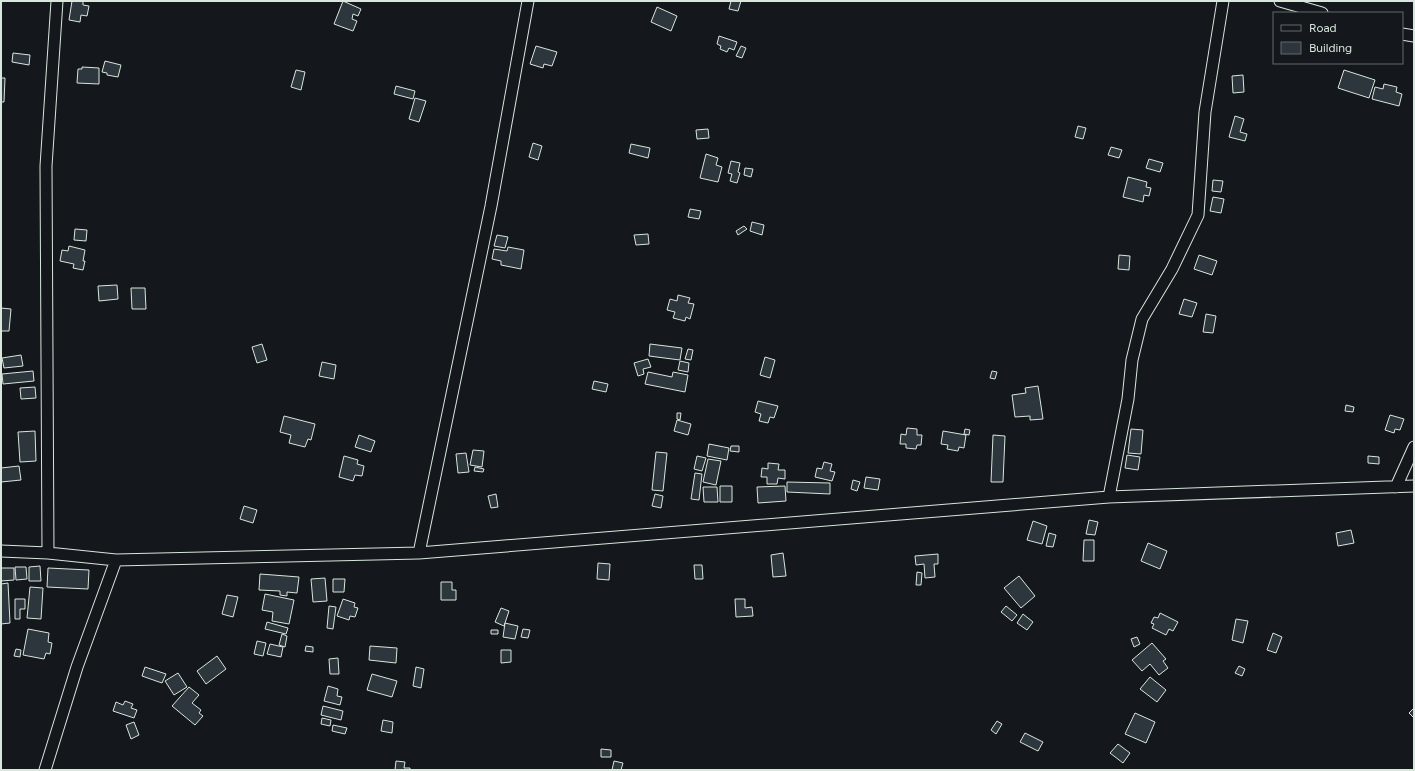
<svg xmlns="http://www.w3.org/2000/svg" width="1415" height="771" viewBox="0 0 1415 771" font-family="Figtree,sans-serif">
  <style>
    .building { fill: #2c363c; stroke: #d8e6dc }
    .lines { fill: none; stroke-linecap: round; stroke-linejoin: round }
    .minor-casing { stroke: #d8e6dc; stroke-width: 13 }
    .minor { stroke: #14181c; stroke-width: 11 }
  </style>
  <rect width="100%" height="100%" fill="#14181c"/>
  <path class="building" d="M72,1H83V5L89,6L87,16L81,15L80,22L69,20Z
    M343,1L361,9L358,16L353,14L352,19L357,21L353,31L334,24Z
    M731,1H741L738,11L729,9Z
    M657,7L677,16L671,31L651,22Z
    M719,36L737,42L734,50L729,48L727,52L720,49L721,46L717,44Z
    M536,46L557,52L552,66L544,64L543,68L530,64Z
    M741,46L746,48L742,58L736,56Z
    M13,53L30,55L29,65L12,62Z
    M105,61L121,65L118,77L107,75V73L102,72Z
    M82,67L99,68V84L77,83L78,69H82Z
    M296,70L305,72L301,90L291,87Z
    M1344,70L1375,80L1369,98L1338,88Z
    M1243,75L1244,92L1233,93L1232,76Z
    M1,78H5L4,102H1Z
    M1384,84L1397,87L1396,92L1402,94L1399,106L1372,99L1375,87L1383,89Z
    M396,86L415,91L413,99L394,94Z
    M415,98L426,101L419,122L409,119Z
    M1235,116L1244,119L1240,132L1247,134L1245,141L1229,137Z
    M1078,126L1086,128L1083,139L1075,137Z
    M708,129L709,138L697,139L696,130Z
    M533,143L542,146L538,160L529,157Z
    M631,144L650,148L648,158L629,153Z
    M1111,147L1122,150L1119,158L1108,155Z
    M706,154L718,158L716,165L722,167L718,182L700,178Z
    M1149,159L1163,163L1160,172L1146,168Z
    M731,161L740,163L738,172L740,173L737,183L730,181L732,174L728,173Z
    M745,168L753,169L751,177L744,175Z
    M1128,177L1147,182L1146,187L1151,188L1149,196L1144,195L1143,202L1123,197Z
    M1213,180L1223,181L1221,192L1212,191Z
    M1213,197L1224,199L1221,213L1210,211Z
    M690,209L701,211L699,219L688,217Z
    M752,222L764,225L762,235L750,231Z
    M744,226L747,229L738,235L736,231Z
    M75,229L87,230L86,241L74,240Z
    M648,234L649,244L636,245L634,235Z
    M497,235L508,237L505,248L494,246Z
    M69,246L85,250L83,261H85L83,270L73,268L74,264L60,261L62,250L68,251Z
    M508,247L524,250L521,269L501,265V261L492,259L494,249L507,251Z
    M1119,255L1130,256L1129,270L1118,269Z
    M1199,255L1217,261L1212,275L1194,269Z
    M117,285L118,299L99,301L98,286Z
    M131,288H145L146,309H132Z
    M678,295L690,298L688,303L694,304L690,319L686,317L685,321L673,318L675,312L667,310L670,299L677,301Z
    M1184,299L1197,303L1192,317L1179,314Z
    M1,308L11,309L9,331H1Z
    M1206,314L1216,316L1213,333L1203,332Z
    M262,344L267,360L257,363L252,347Z
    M650,344L682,348L680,360L649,356Z
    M688,349L693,350L691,360L685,359Z
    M21,355L23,366L4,368L2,358Z
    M765,357L775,360L770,378L760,375Z
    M648,359L651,367L643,369L644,374L638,376L634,363Z
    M680,361L689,363L688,372L678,370Z
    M322,362L336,365L334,379L319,376Z
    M33,371L34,381L3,384L2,374Z
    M992,371L997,372L995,379L990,378Z
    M648,372L672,377L673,372L688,375L685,392L645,384Z
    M594,381L608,384L606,392L592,389Z
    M1038,386L1043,419L1030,420V416L1015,417L1012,395L1026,393L1025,388Z
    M35,387L36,398L21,399L20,388Z
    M758,401L778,406L774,418L770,417L768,423L759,421L761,414L755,412Z
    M1346,405L1354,407L1353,412L1345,411Z
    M677,413H681L680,420L677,419Z
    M1390,415L1404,419L1400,430L1395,429L1394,433L1385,430Z
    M284,416L315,424L311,440L308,439L305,447L289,443L291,435L280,432Z
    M677,420L691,424L688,435L674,431Z
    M907,428L917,429V435H922L921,445H917L916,449L906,448V444H900L901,434L906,435Z
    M965,429L970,430L969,435L964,434Z
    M1131,429L1143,430L1141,454L1128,453Z
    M35,431L36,461L20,462L18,432Z
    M943,431L966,435L964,448L959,447L958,451L947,449L948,445L941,444Z
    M359,435L375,441L371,452L355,447Z
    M993,435L1005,436L1003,482H991Z
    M709,444L729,448L727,460L707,456Z
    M731,446H739V452L730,451Z
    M473,450L484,451L482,467L470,465Z
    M656,452L667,453L663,491L652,490Z
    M466,453L469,472L458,473L456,454Z
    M1127,455L1140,457L1138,470L1125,468Z
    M344,456L358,460L357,464L364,466L362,476L355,475L353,481L339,477Z
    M697,456L706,458L702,471L694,469Z
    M1368,456L1379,457V464L1368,463Z
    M708,459L721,461L716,485L703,482Z
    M824,462L832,464L830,471L835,472L832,481L815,477L817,468L822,469Z
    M768,463L779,464L778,470H785V479L778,478L777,484H767V477H761L762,468L768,469Z
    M19,466L21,480L1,482V468Z
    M475,467L484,469L483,472L474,471Z
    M695,473L702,474L699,500L691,499Z
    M866,477L880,479L878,490L864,488Z
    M853,480L860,482L857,491L851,489Z
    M787,482L830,483V494L787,492Z
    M720,486H732V502H720Z
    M785,486L786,501L758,503L757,487Z
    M703,487H717L718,502H704Z
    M496,494L498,507L491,508L488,496Z
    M655,494L663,496L661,508L652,506Z
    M244,506L257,510L253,523L240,519Z
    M1089,520L1098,522L1095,535L1086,534Z
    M1033,521L1047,526L1042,544L1027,540Z
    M1351,530L1354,543L1338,546L1336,533Z
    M1049,533L1056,535L1053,547L1046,546Z
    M1084,540H1094V561H1083Z
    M1148,543L1167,551L1160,569L1141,561Z
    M783,553L786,576L773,577L771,555Z
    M938,554V564H934L935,577L925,578L924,564L916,565L915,556Z
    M598,563L610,564L609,580L597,579Z
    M694,565H702L703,579H695Z
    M40,566L41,581H29V567Z
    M15,567H26L27,579L16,580Z
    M1,568H14V580L1,581Z
    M48,568L89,570L88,589L47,587Z
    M917,572L922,573L921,585H916Z
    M260,574L299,577L297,593L287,592V596L280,595V591L259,590Z
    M1019,576L1035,596L1021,608L1004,588Z
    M325,578L327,601L313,602L311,579Z
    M333,579H345L344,592H333Z
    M441,582H452V590H456V600H441Z
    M8,583L10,623L1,624V584Z
    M30,587L43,588L41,619L27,618Z
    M265,594L294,600L289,624L272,621L273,612L262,610Z
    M227,595L238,597L233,617L222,614Z
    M15,599H25V609H20V619H15Z
    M343,599L355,603L354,607L358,608L355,617L350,616L349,620L337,616Z
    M735,599H745V608L752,607L753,616L736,617Z
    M329,606L336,607L333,629L327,628Z
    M1006,606L1017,615L1012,621L1001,612Z
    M501,608L509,611L504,626L495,622Z
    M1160,613L1178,622L1173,631L1169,629L1166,635L1152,628L1154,624L1151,623L1154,617L1158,618Z
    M1023,614L1033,622L1027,630L1017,623Z
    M1236,619L1248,621L1243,643L1232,640Z
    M267,622L288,628L286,634L265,629Z
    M505,623L518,626L515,639L503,637Z
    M28,629L49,633L48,642L52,643L50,654L46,653L44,659L23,655Z
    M523,629L530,630L528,638L521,637Z
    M491,630H498V634H491Z
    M1273,633L1282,637L1276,653L1267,650Z
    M282,634L287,636L285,647L279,645Z
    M1137,637L1140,644L1134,647L1131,639Z
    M257,641L266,643L263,656L254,654Z
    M1152,643L1166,659L1163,661L1168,668L1159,675L1150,664L1142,671L1132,660Z
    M270,644L283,647L281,657L267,654Z
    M306,646L313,647V652L305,651Z
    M370,646L397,648L396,663L369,660Z
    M16,649L21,650L20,657L14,656Z
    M501,650H511V662L501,663Z
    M217,656L226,669L206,684L197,671Z
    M338,658L339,674H330L329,659Z
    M1239,666L1245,669L1242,676L1235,673Z
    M145,667L166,674L162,683L142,676Z
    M416,667L424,669L421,688L413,686Z
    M178,673L187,687L174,695L165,681Z
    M372,674L397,681L392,697L367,690Z
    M1150,677L1166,690L1157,702L1140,689Z
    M328,686L338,689L337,696L342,697L340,705L324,701Z
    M189,687L199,695L192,703L201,710L199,713L203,716L195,725L172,706Z
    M125,701L133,704L131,708L137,710L134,718L113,711L116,702L123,705Z
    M323,706L343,711L341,720L321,715Z
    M1414,708V718L1409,713Z
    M1135,713L1155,722L1146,743L1125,734Z
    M322,718L331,720L330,726L321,724Z
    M383,720L393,722L392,733L381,731Z
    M997,721L1002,724L996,734L991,730Z
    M134,722L139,735L131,739L126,725Z
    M333,725L347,728L345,734L332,731Z
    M1025,733L1043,742L1038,751L1020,742Z
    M1118,744L1130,753L1123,763L1110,753Z
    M601,749L611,750V757H601Z
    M396,761L405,762L404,768H410V770H395Z
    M614,761L623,763L621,770H612Z"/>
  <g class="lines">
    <defs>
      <path id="minor" d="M1280,1L1322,13
        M1402,34L1414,36
        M1396,487L1414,447
        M1109,497L1128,399L1132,360L1142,319L1172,269L1198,215L1205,112L1223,1
        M1,551L48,553L116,560L419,553L1109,497L1414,486
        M48,553L46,166L57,1
        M419,553L491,206L528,1
        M45,770L77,667L116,560"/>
    </defs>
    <use href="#minor" class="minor-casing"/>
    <use href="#minor" class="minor"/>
  </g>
  <rect width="1415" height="771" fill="none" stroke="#d8e6dc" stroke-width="4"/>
  <rect x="1273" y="12" width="130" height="52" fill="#14181c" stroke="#626a69"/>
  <rect x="1281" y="25" width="20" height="6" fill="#14181c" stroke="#626a69"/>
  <text x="1309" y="32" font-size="12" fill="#d8e6dc">Road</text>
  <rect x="1281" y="42" width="20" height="12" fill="#2c363c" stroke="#626a69"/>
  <text x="1309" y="52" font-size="12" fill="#d8e6dc">Building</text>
</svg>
